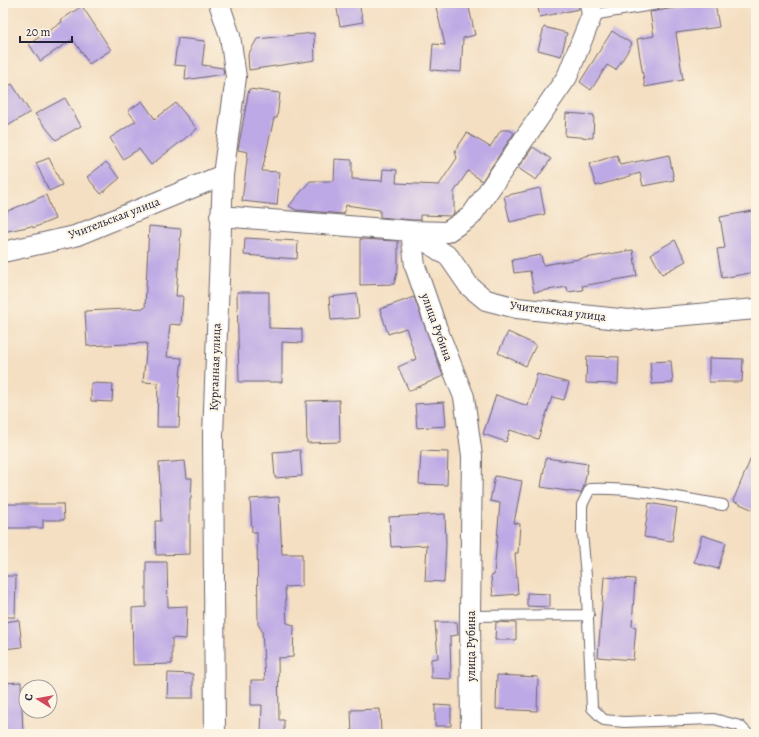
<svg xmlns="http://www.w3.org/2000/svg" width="759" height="737" viewBox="0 0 759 737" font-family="Alegreya,serif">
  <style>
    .building { fill: #bda9e5 }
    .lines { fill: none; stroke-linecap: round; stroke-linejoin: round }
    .service-casing { stroke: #6c646a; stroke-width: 12 }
    .minor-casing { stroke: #6c646a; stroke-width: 22 }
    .service { stroke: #fff; stroke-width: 10 }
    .minor { stroke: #fff; stroke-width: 20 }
    .labels { text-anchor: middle; stroke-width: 4; stroke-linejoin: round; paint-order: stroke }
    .street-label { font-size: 12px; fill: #22223b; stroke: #fcf5e5 }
  </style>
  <rect width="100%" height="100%" fill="#fcf5e5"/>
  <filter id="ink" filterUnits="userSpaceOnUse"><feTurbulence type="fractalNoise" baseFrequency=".025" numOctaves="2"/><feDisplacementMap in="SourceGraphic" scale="8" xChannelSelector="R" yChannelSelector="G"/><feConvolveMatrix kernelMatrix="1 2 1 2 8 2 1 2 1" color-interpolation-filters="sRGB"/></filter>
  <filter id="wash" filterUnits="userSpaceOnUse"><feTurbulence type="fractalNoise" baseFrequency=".012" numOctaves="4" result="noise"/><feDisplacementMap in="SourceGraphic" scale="16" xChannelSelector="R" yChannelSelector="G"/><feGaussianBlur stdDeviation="0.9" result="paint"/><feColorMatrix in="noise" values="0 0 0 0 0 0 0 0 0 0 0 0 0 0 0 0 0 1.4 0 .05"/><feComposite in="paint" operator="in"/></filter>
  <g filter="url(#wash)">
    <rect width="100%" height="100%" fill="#f4dfc2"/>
    <g id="blocks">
      <path class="building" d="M336,3H359L363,22L340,26Z
        M454,3H468L475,35L463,38L461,72L431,70L433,44L445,45L436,7Z
        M537,3H578L579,9L540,17Z
        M706,3H715L719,27L676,33L683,80L645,87L637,39L654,36L650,12Z
        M82,6L111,50L89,64L73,39L40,61L29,44L62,22L61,20Z
        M544,27L567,33L561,56L538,50Z
        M612,31L632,44L616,70L607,65L591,90L580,82Z
        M314,33L315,60L249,70L248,55L257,39Z
        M178,38L205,41L202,65L223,68L224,74L185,80L186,66L174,65Z
        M12,84L30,112L3,129V89Z
        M249,89L280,93L277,118H274L262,171L280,172L277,205L242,201L248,152L238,150Z
        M65,98L81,126L56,140L35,114Z
        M142,101L155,119L176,103L197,129L151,165L139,149L123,159L110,138L136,121L128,111Z
        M566,113L594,115L593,138L565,136Z
        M501,130H510L514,133L482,181L468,171L454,192V213L451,216L420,215V220H412L380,217V210L346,205L344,214L296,210L289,206L310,181H334L335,159L352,160V179L382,181L383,169L397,170L396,183L439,185L457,158L455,151L467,133L490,147Z
        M533,147L551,159L536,180L518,168Z
        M617,155L620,165L669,155L674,180L643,186L640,173L596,186L589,164Z
        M49,158L62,185L49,191L36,163Z
        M106,162L120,178L101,194L87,177Z
        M540,188L545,214L510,222L504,196Z
        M46,195L55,219L33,228L32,226L3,232V213Z
        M752,211L756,232V272L722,278L717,249L725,248L720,217Z
        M149,226L181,229L176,296H183L181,325L170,324L167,357L182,358L178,398H180L179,427H157L158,383L143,382L147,343L87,346L85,311L145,308Z
        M245,238L298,241L297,259L244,255Z
        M360,239L398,241V269L394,284L360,285Z
        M675,240L686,261L662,274L651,254Z
        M633,250L637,276L582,286L583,290L568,292L567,287L534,292L530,271L514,273L512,260L541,255L543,265Z
        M237,292H269V328L302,329V343L282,342V382H239Z
        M357,294L359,318L331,320L329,297Z
        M414,297L443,376L409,391L398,367L416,359L406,328L388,334L380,309Z
        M508,332L536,345L526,366L498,353Z
        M587,356L619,357L618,384L586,383Z
        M709,358L743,359L742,382H709Z
        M671,361L673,383L652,384L650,362Z
        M537,374L569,383L564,400L552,397L538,439L510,430L506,442L483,434L496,395L528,406Z
        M91,383L113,384L112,402L91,401Z
        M339,400L340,442L307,443L306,401Z
        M444,402L446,426L417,428L415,404Z
        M756,446V511L733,501Z
        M300,450L302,476L275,478L273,452Z
        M421,451L448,452L447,485L419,484Z
        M546,458L588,464L584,486L581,493L541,487Z
        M185,461L187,478H192L191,499H190V554L156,555L155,521H161L159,463Z
        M495,476L522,481L514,523L520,524L518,553H515L518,594L493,596L491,576L494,575L500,503L490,501Z
        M279,497L282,554H302V586L285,587L287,623L294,625L293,657L278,658L279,720H284V734H261L262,705H251V680H265L262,631L258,624L257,532H252L250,499Z
        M649,503L677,508L672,541L644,537Z
        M3,504H63L64,520H43V528H3Z
        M445,514L446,544L444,582L425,581L427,545L391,547L389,517Z
        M702,535L726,543L718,569L694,562Z
        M146,562H167L168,607L187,606L186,639L172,638V664L133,665L132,608L146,607Z
        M3,576H16L15,617H3Z
        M604,577L635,579L632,626L636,627L633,660L598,657Z
        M527,593L550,594V607L527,606Z
        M19,620L22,647L3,649V622Z
        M435,622H457L458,635L450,636L451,679L431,678V659L438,658Z
        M496,622L516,623V640H495Z
        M168,673L193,674V698H167Z
        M497,675L538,677L537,711L496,709Z
        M21,682L23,734H3V683Z
        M435,705L451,706V726H435Z
        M380,709L381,734H352L351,710Z"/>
    </g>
  </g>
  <g filter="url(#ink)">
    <use href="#blocks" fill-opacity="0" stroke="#6c646a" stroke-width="1"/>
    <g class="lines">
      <defs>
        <path id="service" d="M592,15L664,3
          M723,505C679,498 634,487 590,489L582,505V532L586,576L592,708L604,720L624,722L714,719L740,726L748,734
          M470,616L589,615"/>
        <path id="minor" d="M220,216L411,231L449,257L469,286L486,300L517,308L628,320L756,309
          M3,252L75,236L223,175
          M215,734L213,435L223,175L236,77L230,36L219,3
          M471,734L470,616L472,456L464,397L437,329L415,266L411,231L447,232L471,216L567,77L592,15L590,3"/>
      </defs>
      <use href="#service" class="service-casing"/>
      <use href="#minor" class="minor-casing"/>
      <use href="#service" class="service"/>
      <use href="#minor" class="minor"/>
    </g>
  </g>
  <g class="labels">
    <g class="street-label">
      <text transform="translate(114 218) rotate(-21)" y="4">Учительская улица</text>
      <text transform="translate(558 311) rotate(7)" y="4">Учительская улица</text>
      <text transform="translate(437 327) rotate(70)" y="4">улица Рубина</text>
      <text transform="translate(215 367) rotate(-88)" y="4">Курганная улица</text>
      <text transform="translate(471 646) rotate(-90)" y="4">улица Рубина</text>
    </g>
  </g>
  <rect width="759" height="737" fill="none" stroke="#fcf5e5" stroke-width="16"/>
  <g transform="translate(38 699) rotate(281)"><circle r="19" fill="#fcf5e5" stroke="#a5a1a1"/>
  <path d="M0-3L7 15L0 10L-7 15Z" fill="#d1495b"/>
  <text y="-6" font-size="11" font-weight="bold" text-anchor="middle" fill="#22223b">С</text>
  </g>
  <path d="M20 36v6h52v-6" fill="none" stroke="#22223b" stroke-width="2"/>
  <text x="26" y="36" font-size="12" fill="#22223b" stroke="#fcf5e5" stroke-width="3" paint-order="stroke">20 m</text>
</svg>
